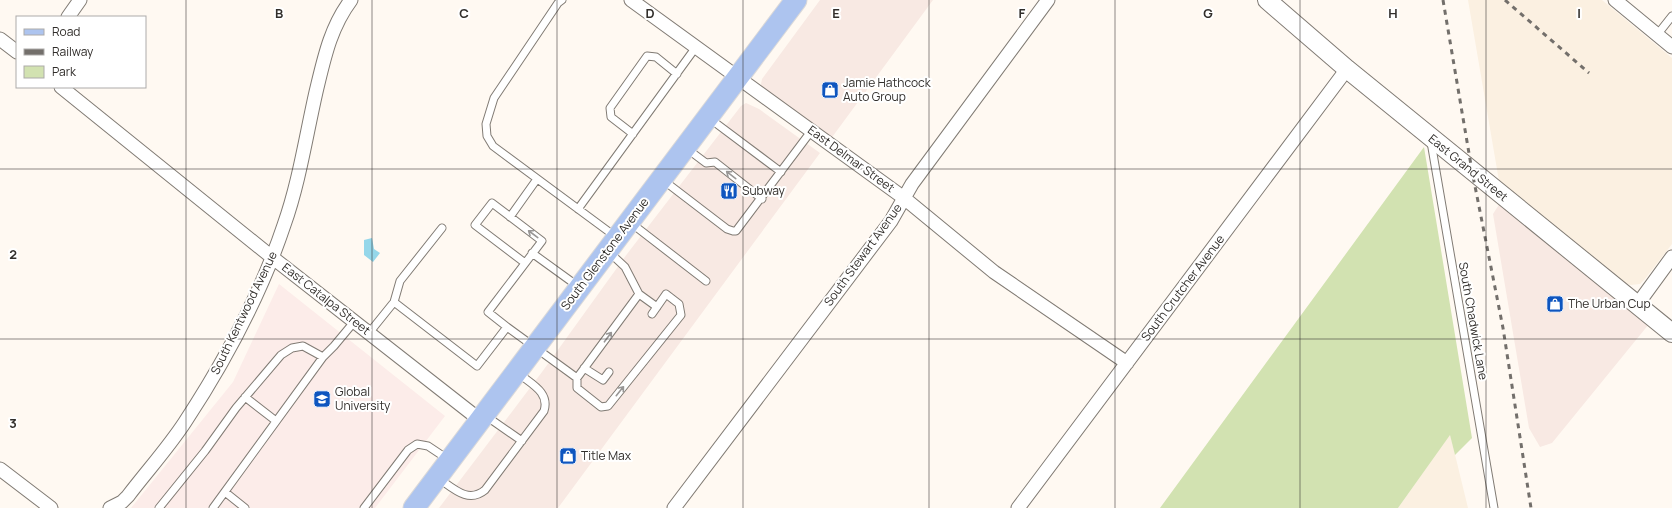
<svg xmlns="http://www.w3.org/2000/svg" width="1672" height="508" viewBox="0 0 1672 508" font-family="Manrope,sans-serif">
  <style>
    .commercial { fill: #f8e9e3 }
    .built { fill: #fbf0e1 }
    .education { fill: #fcece9 }
    .green { fill: #d2e2b1 }
    .water { fill: #95d7ea }
    .lines { fill: none; stroke-linecap: round; stroke-linejoin: round }
    .lane-casing { stroke: #817b74; stroke-width: 9 }
    .street-casing { stroke: #817b74; stroke-width: 15 }
    .secondary-casing { stroke: #817b74; stroke-width: 20 }
    .primary-casing { stroke: #dad9d9; stroke-width: 23 }
    .lane { stroke: #fff; stroke-width: 7 }
    .street { stroke: #fff; stroke-width: 13 }
    .secondary { stroke: #fff; stroke-width: 18 }
    .primary { stroke: #adc4ef; stroke-width: 21 }
    .rail { stroke: #736f6b; stroke-width: 3; stroke-dasharray: 5 5; stroke-linecap: butt }
    .oneway { stroke: #989695 }
    .grid { fill: none; stroke: #312e2b; stroke-width: 1; stroke-opacity: 0.55 }
    .labels { text-anchor: middle; stroke-width: 4; stroke-linejoin: round; paint-order: stroke }
    .poi-label { font-size: 12px; fill: #312e2b; stroke: #fff; text-anchor: start }
    .street-label { font-size: 12px; fill: #312e2b; stroke: #fff }
    .grid-label { font-size: 13px; text-anchor: middle; font-weight: bold; fill: #312e2b; stroke: #fff; stroke-width: 4; stroke-linejoin: round; paint-order: stroke }
  </style>
  <rect width="100%" height="100%" fill="#fff9f2"/>
  <path class="commercial" d="M820,0H933L830,140L762,90L761,84L762,79Z
    M746,103L759,109L820,153L558,508H439L542,372L627,254L741,106Z
    M1500,203L1649,324L1552,443L1540,447L1529,428L1493,214Z"/>
  <path class="built" d="M1468,0H1602L1672,58V244L1645,279L1640,284L1631,285L1622,283L1499,181Z
    M1450,434L1468,508H1398Z"/>
  <path class="education" d="M279,284L445,416L375,508H131L233,382Z"/>
  <path class="green" d="M1424,147L1472,438L1455,455L1450,435L1398,508H1160Z"/>
  <path class="water" d="M372,238L374,249L380,253L373,262L364,255V240Z"/>
  <g class="lines">
    <defs>
      <path id="lane" d="M562,0L558,3L494,98L486,124L487,136L493,146L616,237
        M1657,35L1672,16
        M709,118L781,172
        M633,134L611,117L610,108L647,56L656,57L677,74
        M1431,142L1494,508
        M686,148L706,163L715,162L762,199
        M663,180L727,229L733,231H736L812,130
        M578,209L696,47
        M510,217L537,179
        M631,223L706,281
        M609,252L625,267L639,294L577,378V388L601,407L608,406L681,315L679,304L666,294L652,314
        M532,253L579,287
        M639,294L657,307
        M394,302L477,366L507,327L577,378
        M507,327L488,312L542,241L492,203L475,225L525,263
        M369,333L394,302L400,281L442,228
        M584,368L603,380L609,372
        M245,397L276,421
        M486,416L522,441
        M438,478C453,488 468,504 485,490L544,411C550,392 531,384 518,373
        M225,492L245,508
        M159,508L205,451L236,408L281,355L292,348L303,346L323,357L334,346L354,322
        M213,508L323,357
        M364,508L408,450L417,444L428,446L449,460"/>
      <path id="street" d="M631,0L904,198L994,272L1127,363
        M1615,0L1672,47
        M68,17L80,0
        M0,39L17,52
        M61,87L273,258L480,420
        M1637,305L1672,257
        M0,469L51,508
        M110,508L122,502L128,496C147,471 168,448 185,422C225,361 261,294 284,225C299,183 306,136 316,92C324,59 330,28 351,0
        M674,508L891,221L912,184L1048,0
        M1018,508L1347,69"/>
      <path id="secondary" d="M1267,0L1347,69L1672,333"/>
      <path id="primary" d="M414,508L796,0"/>
    </defs>
    <use href="#lane" class="lane-casing"/>
    <use href="#street" class="street-casing"/>
    <use href="#secondary" class="secondary-casing"/>
    <use href="#primary" class="primary-casing"/>
    <use href="#lane" class="lane"/>
    <use href="#street" class="street"/>
    <use href="#secondary" class="secondary"/>
    <use href="#primary" class="primary"/>
    <path class="rail" d="M1443,0L1472,171L1503,328L1531,508
      M1505,0L1589,73"/>
  </g>
  <defs><path id="oneway-shaft" d="M-6 0H5M1.5-3L5.5 0L1.5 3" fill="none" stroke-width="1.6" stroke-linecap="round" stroke-linejoin="round"/></defs>
  <g class="oneway">
    <use href="#oneway-shaft" transform="translate(731 175) rotate(-142)"/>
    <use href="#oneway-shaft" transform="translate(533 234) rotate(-143)"/>
    <use href="#oneway-shaft" transform="translate(608 337) rotate(-53)"/>
    <use href="#oneway-shaft" transform="translate(620 391) rotate(-51)"/>
  </g>
  <path class="grid" d="M186,0V508M372,0V508M557,0V508M743,0V508M929,0V508M1115,0V508M1300,0V508M1486,0V508M0,169H1672M0,339H1672"/>
  <defs>
    <symbol id="shop-square" viewBox="-11 -11 22 22"><rect x="-9" y="-9" width="18" height="18" rx="4" fill="#0e55bf" stroke="#fff"/><path d="M-5-2.5h2.3a2.7 3.5 0 0 1 5.4 0H5L5.5 6h-11ZM-1.5-2.5h3a1.5 2.3 0 0 0-3 0Z" fill="#fff"/></symbol>
    <symbol id="restaurant-square" viewBox="-11 -11 22 22"><rect x="-9" y="-9" width="18" height="18" rx="4" fill="#0e55bf" stroke="#fff"/><path d="M-5-6h1v4h1v-4h1v4h1v-4h1v5L-1.5 .5V6h-2V.5L-5-1ZM5-6V6H3V1.5H1.5Q1.5-4 5-6Z" fill="#fff"/></symbol>
    <symbol id="university-square" viewBox="-11 -11 22 22"><rect x="-9" y="-9" width="18" height="18" rx="4" fill="#0e55bf" stroke="#fff"/><path d="M0-5L7-2L0 1L-7-2ZM-4 1L0 2.5L4 1V4Q0 6-4 4Z" fill="#fff"/></symbol>
  </defs>
  <g fill-rule="evenodd">
    <use href="#shop-square" x="820" y="80" width="20" height="20"/>
    <use href="#restaurant-square" x="719" y="181" width="20" height="20"/>
    <use href="#shop-square" x="1545" y="294" width="20" height="20"/>
    <use href="#university-square" x="312" y="389" width="20" height="20"/>
    <use href="#shop-square" x="558" y="446" width="20" height="20"/>
  </g>
  <g class="labels">
    <g class="poi-label">
      <text x="843" y="87">Jamie Hathcock<tspan x="843" dy="14">Auto Group</tspan></text>
      <text x="742" y="195">Subway</text>
      <text x="1568" y="308">The Urban Cup</text>
      <text x="335" y="396">Global<tspan x="335" dy="14">University</tspan></text>
      <text x="581" y="460">Title Max</text>
    </g>
    <g class="street-label">
      <text transform="translate(851 159) rotate(36)" y="4">East Delmar Street</text>
      <text transform="translate(1468 168) rotate(39)" y="4">East Grand Street</text>
      <text transform="translate(605 254) rotate(-53)" y="4">South Glenstone Avenue</text>
      <text transform="translate(863 255) rotate(-54)" y="4">South Stewart Avenue</text>
      <text transform="translate(1183 288) rotate(-53)" y="4">South Crutcher Avenue</text>
      <text transform="translate(326 299) rotate(38)" y="4">East Catalpa Street</text>
      <text transform="translate(244 313) rotate(-64)" y="4">South Kentwood Avenue</text>
      <text transform="translate(1473 321) rotate(80)" y="4">South Chadwick Lane</text>
    </g>
  </g>
  <g class="grid-label">
    <text x="279" y="18">B</text>
    <text x="464" y="18">C</text>
    <text x="650" y="18">D</text>
    <text x="836" y="18">E</text>
    <text x="1022" y="18">F</text>
    <text x="1208" y="18">G</text>
    <text x="1393" y="18">H</text>
    <text x="1579" y="18">I</text>
    <text x="13" y="259">2</text>
    <text x="13" y="428">3</text>
  </g>
  <rect x="16" y="16" width="130" height="72" fill="#ffffff" stroke="#adabaa"/>
  <rect x="24" y="29" width="20" height="6" fill="#adc4ef" stroke="#adabaa"/>
  <text x="52" y="36" font-size="12" fill="#312e2b">Road</text>
  <rect x="24" y="49" width="20" height="6" fill="#736f6b" stroke="#adabaa"/>
  <text x="52" y="56" font-size="12" fill="#312e2b">Railway</text>
  <rect x="24" y="66" width="20" height="12" fill="#d2e2b1" stroke="#adabaa"/>
  <text x="52" y="76" font-size="12" fill="#312e2b">Park</text>
</svg>
